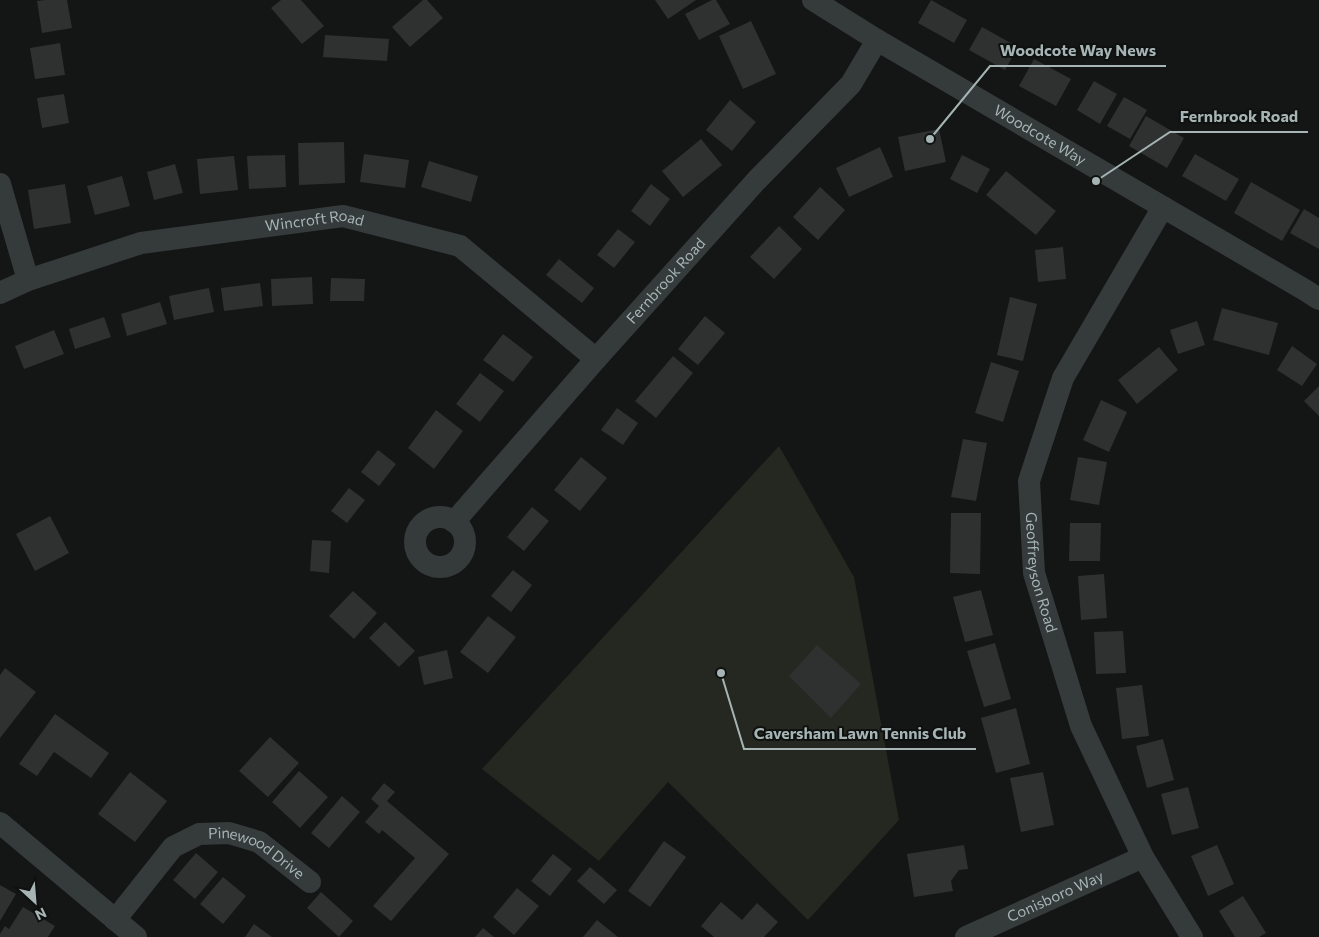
<svg xmlns="http://www.w3.org/2000/svg" width="1319" height="937" viewBox="0 0 1319 937" font-family="Commissioner,sans-serif">
  <style>
    .green { fill: #252820 }
    .building { fill: #2f3131 }
    .lines { fill: none; stroke-linecap: round; stroke-linejoin: round }
    .street { stroke: #353a3a; stroke-width: 22 }
    .labels { text-anchor: middle; stroke-width: 4; stroke-linejoin: round; paint-order: stroke }
    .street-label { font-size: 15px; fill: #a6b5b4; stroke: #0f1010 }
    .leader { fill: none; stroke: #a6b5b4; stroke-width: 2 }
    .callout-dot { fill: #a6b5b4; stroke: #0f1010; stroke-width: 2 }
    .callout-label { font-size: 16px; text-anchor: middle; font-weight: bold; fill: #a6b5b4; stroke: #0f1010; stroke-width: 4; stroke-linejoin: round; paint-order: stroke }
  </style>
  <rect width="100%" height="100%" fill="#141515"/>
  <path class="green" d="M779,446L854,577L899,820L808,920L668,782L599,861L482,769Z"/>
  <path class="building" d="M45,0H67L72,28L42,33L37,1Z
    M281,0H301L324,26L302,44L271,8Z
    M423,0H427L443,18L410,47L392,27Z
    M655,0H696L668,19Z
    M712,0H716L730,24L699,40L685,14Z
    M931,0L967,20L954,43L918,23Z
    M751,21L776,74L743,89L719,36Z
    M982,27L1018,47L1005,70L969,50Z
    M325,35L389,39L387,61L323,57Z
    M60,43L65,75L35,79L30,48Z
    M1034,59L1071,79L1056,106L1019,86Z
    M1094,81L1117,94L1100,124L1077,110Z
    M64,94L69,123L42,128L37,98Z
    M1124,97L1147,110L1130,139L1107,126Z
    M730,100L756,122L732,151L706,130Z
    M1146,116L1184,138L1167,168L1129,146Z
    M939,129L946,162L905,171L898,137Z
    M701,139L722,165L683,197L662,171Z
    M344,142L345,183L299,185L298,143Z
    M880,147L893,177L849,197L836,168Z
    M364,154L409,160L405,188L360,182Z
    M1195,154L1239,179L1226,201L1182,176Z
    M285,155L286,187L249,189L247,156Z
    M962,155L990,169L977,193L950,179Z
    M234,156L238,190L200,194L197,159Z
    M429,161L478,176L471,202L421,187Z
    M175,164L183,193L154,200L147,172Z
    M1006,171L1056,211L1036,235L986,195Z
    M122,176L130,206L95,215L87,186Z
    M1251,182L1300,210L1282,241L1234,213Z
    M65,184L71,223L34,229L28,190Z
    M651,184L670,199L650,226L631,211Z
    M820,187L845,210L818,240L793,217Z
    M1304,209L1319,218V249L1290,233Z
    M779,226L802,249L774,279L750,257Z
    M618,229L635,242L614,268L597,255Z
    M1063,247L1066,279L1038,282L1035,250Z
    M559,259L594,288L582,303L546,275Z
    M312,277L313,304L272,306L271,279Z
    M331,278L365,279L364,301H330Z
    M260,283L263,306L224,311L221,288Z
    M209,288L214,312L174,320L169,296Z
    M1010,297L1037,304L1023,361L997,355Z
    M160,302L167,324L127,336L121,314Z
    M1222,308L1278,323L1269,355L1213,340Z
    M705,316L725,333L698,365L678,349Z
    M104,317L111,337L75,349L69,329Z
    M1197,321L1205,345L1178,354L1170,330Z
    M54,330L64,354L24,369L15,346Z
    M503,334L533,357L513,382L483,360Z
    M1292,346L1317,364L1302,386L1277,370Z
    M1159,347L1178,370L1137,404L1118,380Z
    M673,356L693,373L656,418L635,401Z
    M991,362L1019,371L1003,422L975,413Z
    M480,373L504,391L480,422L456,404Z
    M1319,386V416L1304,401Z
    M1101,400L1127,412L1109,452L1083,440Z
    M617,408L638,423L623,445L601,430Z
    M436,410L463,431L434,469L408,448Z
    M963,439L987,443L976,501L951,497Z
    M378,450L396,464L379,486L361,472Z
    M581,457L607,478L580,511L554,490Z
    M1078,457L1107,462L1099,505L1070,500Z
    M349,488L365,500L347,523L331,511Z
    M532,507L549,521L524,551L507,537Z
    M951,513H981L980,574L950,573Z
    M50,516L69,553L35,571L16,534Z
    M1070,523H1101L1100,561H1069Z
    M312,540L331,541L329,573L310,571Z
    M513,570L532,585L511,612L491,596Z
    M1104,574L1107,618L1081,620L1078,576Z
    M981,590L993,635L965,642L953,597Z
    M353,591L377,613L354,639L329,616Z
    M488,616L516,637L488,673L460,652Z
    M385,622L415,651L399,667L369,638Z
    M1123,631L1126,673L1096,674L1094,632Z
    M995,643L1011,699L984,707L967,651Z
    M817,645L861,684L831,718L789,676Z
    M447,650L453,678L424,685L418,657Z
    M5,668L36,692L0,738V675Z
    M1142,685L1149,736L1122,739L1116,688Z
    M1016,708L1030,764L996,773L981,718Z
    M55,714L109,753L91,778L54,752L37,776L19,764Z
    M270,737L299,763L268,797L239,771Z
    M1163,739L1174,780L1147,788L1136,746Z
    M299,771L328,797L300,828L272,802Z
    M130,772L167,801L135,842L98,814Z
    M1043,772L1054,825L1021,832L1010,778Z
    M384,783L395,792L387,801L449,854L391,921L373,906L415,858L382,830L379,834L365,822L379,806L371,799Z
    M1188,787L1199,828L1172,835L1161,794Z
    M342,796L360,812L329,848L311,833Z
    M664,841L686,857L650,907L628,891Z
    M964,845L968,869L959,870L951,881L953,891L914,897L907,854Z
    M1217,845L1234,884L1208,896L1191,856Z
    M196,853L218,872L195,899L173,880Z
    M553,854L572,869L550,896L531,881Z
    M590,867L617,890L604,904L577,881Z
    M223,877L246,896L223,924L200,904Z
    M0,885L16,894L0,921Z
    M517,888L539,906L514,935L493,917Z
    M321,892L353,921L339,937L307,908Z
    M1243,896L1266,933L1259,937H1235L1219,911Z
    M721,902L742,920L757,903L778,922L764,937H714L701,926Z
    M23,907L55,926L48,937H0V934L5,926L9,929Z
    M597,920L618,937H583Z
    M254,924L272,937H245Z
    M483,928L494,937H475Z"/>
  <g class="lines">
    <g class="street">
      <path id="s1" d="M813,0L877,40L1305,290L1319,299"/>
      <path d="M0,184L28,280"/>
      <path id="s2" d="M1163,207L1063,378L1029,481L1034,573L1081,726L1143,857L1192,937"/>
      <path id="s3" d="M0,293L28,280L141,243L343,216L460,246L596,359"/>
      <circle cx="440" cy="542" r="25"/>
      <path id="s4" d="M454,522L596,359L756,181L851,84L877,40"/>
      <path d="M0,823L136,937"/>
      <path id="s5" d="M115,920L173,847L199,834L229,833L259,842L310,882"/>
      <path id="s6" d="M966,937L1143,857"/>
    </g>
  </g>
  <g class="labels">
    <g class="street-label">
      <text dy="5" stroke="none"><textPath href="#s1" startOffset="264">Woodcote Way</textPath></text>
      <text dy="5" stroke="none"><textPath href="#s3" startOffset="325">Wincroft Road</textPath></text>
      <text dy="5" stroke="none"><textPath href="#s4" startOffset="321">Fernbrook Road</textPath></text>
      <text dy="5" stroke="none"><textPath href="#s2" startOffset="399">Geoffreyson Road</textPath></text>
      <text dy="5" stroke="none"><textPath href="#s5" startOffset="185">Pinewood Drive</textPath></text>
      <text dy="5" stroke="none"><textPath href="#s6" startOffset="98">Conisboro Way</textPath></text>
    </g>
  </g>
  <path class="leader" d="M930 139L990 66H1166M1096 181L1170 132H1308M721 673L744 749H976"/>
  <g class="callout-dot">
    <circle cx="930" cy="139" r="5"/>
    <circle cx="1096" cy="181" r="5"/>
    <circle cx="721" cy="673" r="5"/>
  </g>
  <g class="callout-label">
    <text x="1078" y="56">Woodcote Way News</text>
    <text x="1239" y="122">Fernbrook Road</text>
    <text x="860" y="739">Caversham Lawn Tennis Club</text>
  </g>
  <g transform="translate(35 902) rotate(154)" stroke="#0f1010" stroke-width="4" paint-order="stroke">
  <path d="M0-4L9 19L0 12L-9 19Z" fill="#a6b5b4"/>
  <text y="-8" font-size="14" font-weight="bold" text-anchor="middle" fill="#a6b5b4">N</text>
  </g>
</svg>
